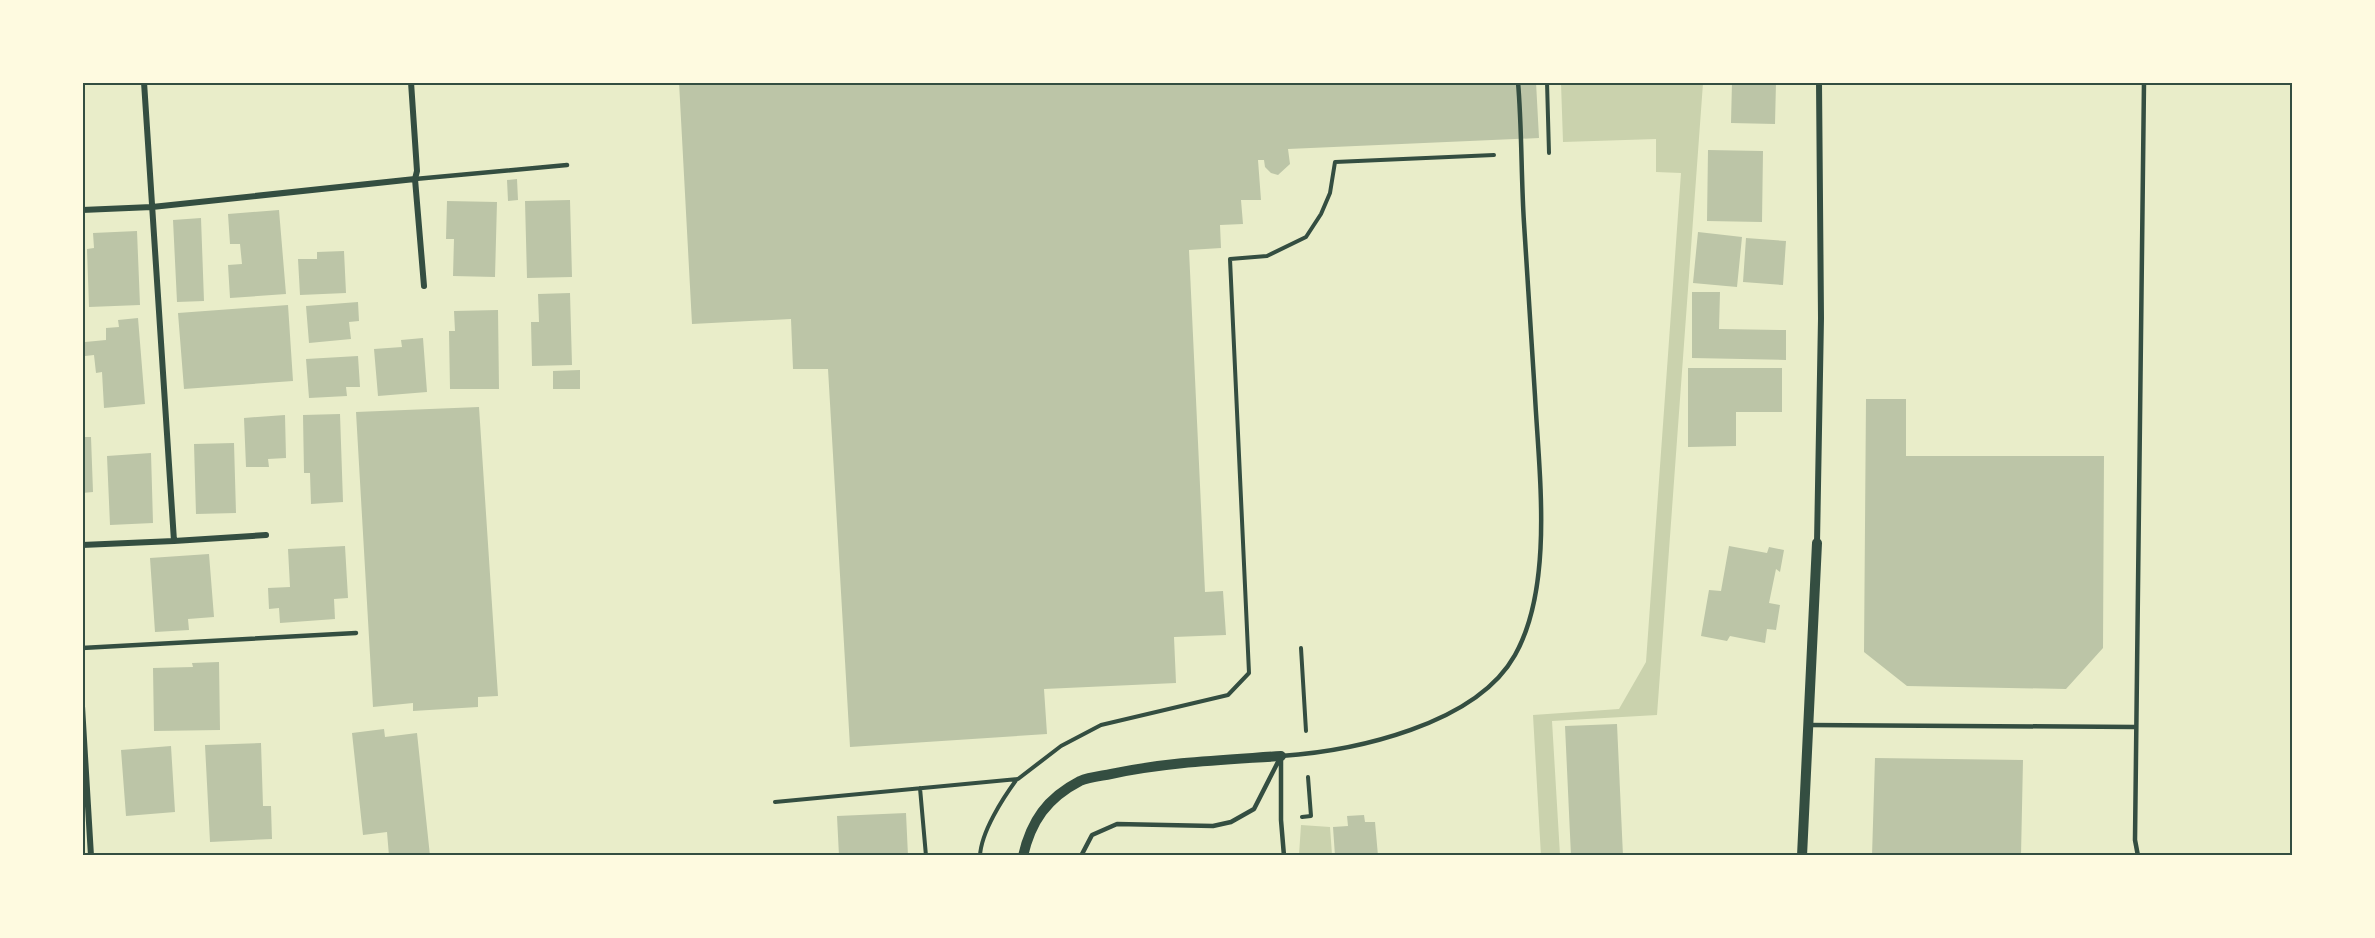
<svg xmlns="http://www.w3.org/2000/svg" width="2375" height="938" viewBox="0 0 2375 938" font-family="'Nunito Sans',sans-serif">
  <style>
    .green { fill: #cad2ad }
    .building { fill: #bcc5a7 }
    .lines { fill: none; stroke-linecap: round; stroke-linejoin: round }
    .path { stroke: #344e41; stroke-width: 4 }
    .service { stroke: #344e41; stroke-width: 4.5 }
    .minor { stroke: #344e41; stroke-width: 6 }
    .tertiary { stroke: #344e41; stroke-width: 10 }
    .neatline { fill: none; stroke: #344e41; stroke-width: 2 }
  </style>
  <rect width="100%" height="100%" fill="#e9edc9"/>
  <path class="green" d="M1561,83H1703L1657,715L1552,721L1560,855L1541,856L1533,715L1619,709L1646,662L1681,173L1656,172V139L1563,142Z
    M1301,825L1330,827L1332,855H1299Z"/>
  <path class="building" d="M679,82H1536L1539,138L1288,149L1290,164L1278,175L1271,173L1265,167L1264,160H1258L1261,200H1241L1243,224L1220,225L1221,248L1189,250L1205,592L1223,591L1226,635L1174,637L1176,683L1044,689L1047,734L850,747L828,369H793L791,319L692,324Z
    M1732,82H1776L1775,124L1731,123Z
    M1708,150L1763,151L1762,222L1707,221Z
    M517,179L518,200L508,201L507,180Z
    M570,200L572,277L527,278L525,201Z
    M447,201L497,202L495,277L453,276L454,239H446Z
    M279,210L286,294L230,298L228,265L242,264L240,244H230L228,214Z
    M201,218L204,301L177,302L173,220Z
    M137,231L140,305L89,307L87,249L94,248L93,233Z
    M1698,232L1742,237L1737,287L1693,283Z
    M1746,238L1786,241L1783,285L1743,282Z
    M344,251L346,293L300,295L298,259H317V252Z
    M1692,292H1720L1719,329L1786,330V360L1692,358Z
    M570,293L572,365L532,366L531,322H539L538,294Z
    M358,302L359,321L349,322L351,339L309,343L306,306Z
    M288,305L293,381L184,389L178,313Z
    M498,310L499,389H450L449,331H455L454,311Z
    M138,318L145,404L104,408L102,372L96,373L94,355L85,356V342L106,340V328L119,327L118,320Z
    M423,338L427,392L378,396L374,349L402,347L401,340Z
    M358,356L360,387H346L347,396L309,398L306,359Z
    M1688,368H1782V412H1736V446L1688,447Z
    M580,370V389H553V371Z
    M1866,399H1906V456H2104L2103,648L2066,689L1907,686L1864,652Z
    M479,407L498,696L478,697V707L413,711V703L373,707L356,412Z
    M340,414L343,502L311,504L310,473H304L303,415Z
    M285,415L286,458L268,459L269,467H246L244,418Z
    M82,437H91L93,492L82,493Z
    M234,443L236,513L196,514L194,444Z
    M151,453L153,523L110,525L107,456Z
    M345,546L348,598L334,599L335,619L280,623L279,608L269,609L268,588L290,587L288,549Z
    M1729,546L1767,553L1769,547L1784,550L1780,572L1776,569L1769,603L1780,605L1776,630L1767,629L1765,643L1730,636L1727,641L1701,636L1709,590L1721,591Z
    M209,554L214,617L188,619L189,630L155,632L150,558Z
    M219,662L220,730L154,731L153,668L193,667L192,663Z
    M1617,724L1623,856H1571L1565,726Z
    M384,729L385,737L417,733L430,856H389L387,832L363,835L352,733Z
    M261,743L263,806H271L272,839L210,842L205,745Z
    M171,746L175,812L126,816L121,750Z
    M1875,758L2023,760L2021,856H1872Z
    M906,813L908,856H839L837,816Z
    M1364,815L1365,822H1375L1378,856H1335L1333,827L1348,826L1347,816Z"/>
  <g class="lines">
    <path class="path" d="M1547,82L1549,153
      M1301,648L1306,731
      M920,788L926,856
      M775,802L1018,779L1061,746L1101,725L1228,695L1249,673L1230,259L1267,256L1306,237L1321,214L1330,193L1335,162L1494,155
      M1302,817L1311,816L1308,777
      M980,856C981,832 1003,798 1017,779"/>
    <path class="service" d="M415,179L567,165
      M82,648L356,633
      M1809,725L2135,727
      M1281,756C1354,751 1476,725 1515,655C1554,586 1539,473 1535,396C1531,338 1528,281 1524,223C1521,176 1522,129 1518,82
      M1281,758V820L1284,856
      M1081,856L1092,835L1117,824L1213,826L1231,822L1254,809L1280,758
      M2138,856L2135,840L2144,82"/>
    <path class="minor" d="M411,82L417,171L415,179L424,286
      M82,210L152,207L415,179
      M174,541L266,535
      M1817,543L1821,318L1819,82
      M82,545L174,541L144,82
      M82,706L91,856"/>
    <path class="tertiary" d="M1023,856C1031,821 1047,798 1080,781C1089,777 1101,776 1111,774C1167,762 1224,760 1281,756
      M1802,856L1817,543"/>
  </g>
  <rect width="2375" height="938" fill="none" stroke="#fefae0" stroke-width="168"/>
  <rect x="84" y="84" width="2207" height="770" class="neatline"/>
</svg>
